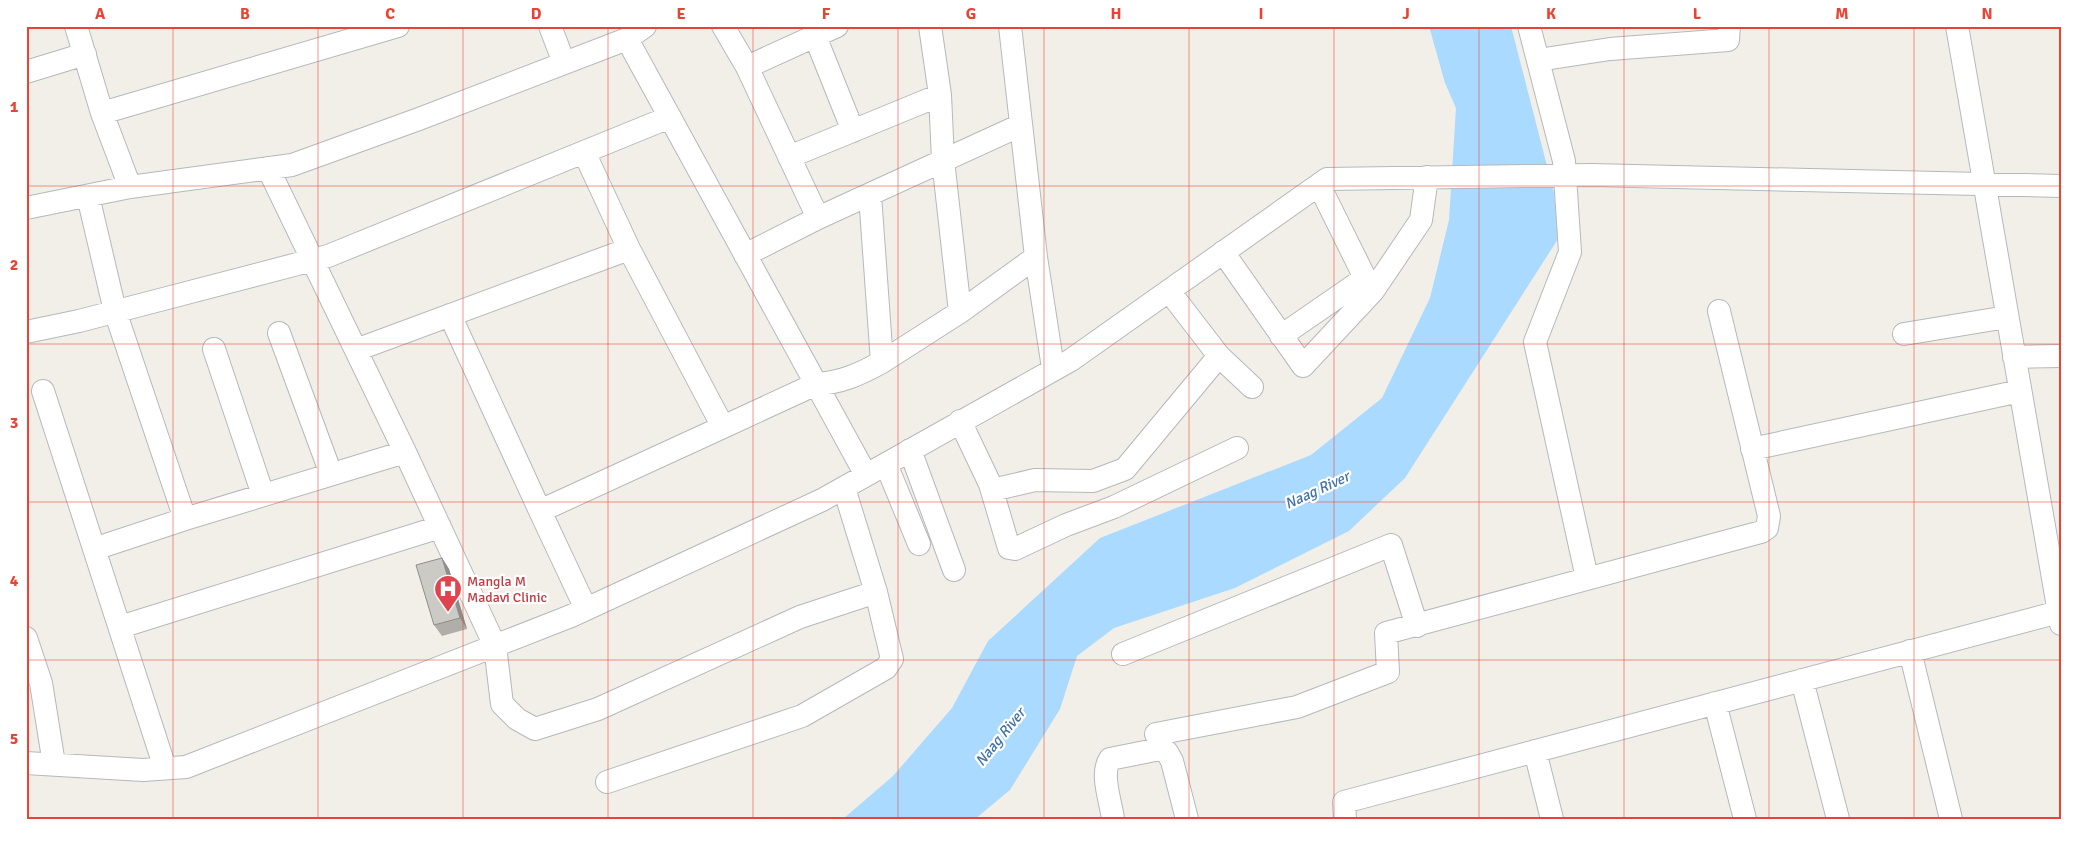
<svg xmlns="http://www.w3.org/2000/svg" width="2087" height="845" viewBox="0 0 2087 845" font-family="Signika,sans-serif">
  <style>
    .water { fill: #aadaff }
    .lines { fill: none; stroke-linecap: round; stroke-linejoin: round }
    .minor-casing { stroke: #b5b8bc; stroke-width: 24 }
    .minor { stroke: #fff; stroke-width: 22 }
    .wall { fill: #afaea9 }
    .shaded-wall { fill: #8f8d8a }
    .building { fill: #cccac5; stroke: #8f8d8a }
    .grid { fill: none; stroke: #ea4335; stroke-width: 1; stroke-opacity: 0.55 }
    .labels { text-anchor: middle; stroke-width: 4.5; stroke-linejoin: round; paint-order: stroke }
    .health-label { font-size: 14px; fill: #be3a42; stroke: #fff; text-anchor: start }
    .water-label { font-size: 15px; font-style: italic; fill: #4174aa; stroke: #fff }
    .neatline { fill: none; stroke: #ea4335; stroke-width: 2 }
    .grid-label { font-size: 16px; text-anchor: middle; font-weight: bold; fill: #ea4335 }
  </style>
  <rect width="100%" height="100%" fill="#f1efe8"/>
  <path class="water" d="M1429,26H1511L1554,193L1558,239L1405,478L1349,531L1235,588L1114,628L1077,656L1060,709L1010,790L975,819H843L893,776L952,708L988,641L1100,538L1311,455L1382,398L1430,298L1449,220L1456,108L1445,83Z"/>
  <g class="lines">
    <defs>
      <path id="minor" d="M550,26L564,63
        M645,26L627,39L866,475
        M723,26L747,67L837,26
        M930,26L940,95L943,160L960,312
        M1010,26L1036,257L1053,368
        M1529,26L1564,161L1570,252L1535,342L1587,578
        M1957,26L2061,624
        M815,36L853,131
        M1538,60L1610,49L1728,40L1729,26
        M747,67L818,218L1021,125
        M26,72L85,54
        M102,113L398,26
        M789,157L940,95
        M268,168L405,452L495,646L502,704L517,719L535,729L598,709L800,617L876,592
        M1319,185L1372,292
        M130,187L292,165L419,119L627,39
        M88,196L115,311L185,519L94,549
        M26,208L130,187L102,113L76,26
        M1223,252L1303,366L1373,291L1421,220L1427,177
        M745,255L818,218
        M1169,291L1219,356L1252,387
        M450,315L540,511L723,427L629,249
        M26,332L79,321L328,256L670,117
        M279,333L331,474
        M1904,334L2007,317
        M1281,336L1365,278
        M214,349L263,495
        M356,350L629,249L584,152
        M2014,357L2061,356
        M882,362L960,312L1036,257
        M43,391L165,768
        M960,421L990,484L1009,548L1015,549L1066,525L1114,507L1237,448
        M723,427L816,384C841,383 860,374 882,362L870,195
        M1752,449L2020,391
        M910,450L954,570
        M886,464L919,544
        M992,490L1035,480L1093,481L1125,469L1219,356
        M540,511L586,609
        M185,519L405,452
        M120,627L440,527
        M26,638L41,683L54,764
        M1910,651L1951,819
        M1123,654L1391,545L1417,626
        M1802,680L1838,819
        M1715,703L1745,819
        M1156,734L1297,707L1388,672L1386,633L1761,532L1767,528L1769,516L1719,311
        M1535,751L1552,819
        M26,763L143,770L186,767L571,616L822,500L1071,360L1327,179L1591,175L2061,186
        M607,782L802,716L886,668L892,659L876,592L844,488
        M1113,819C1111,802 1100,774 1110,759L1160,749L1167,752L1172,761L1187,819
        M1345,819L1344,802L2059,612"/>
    </defs>
    <use href="#minor" class="minor-casing"/>
    <use href="#minor" class="minor"/>
  </g>
  <path class="wall" d="M442,558L449,569L467,629L442,636L434,625Z"/>
  <path class="shaded-wall" d="M442,558L449,569L467,629L460,618Z"/>
  <path class="building" d="M442,558L460,618L434,625L416,565Z"/>
  <path class="grid" d="M173,26V819M318,26V819M463,26V819M608,26V819M753,26V819M898,26V819M1044,26V819M1189,26V819M1334,26V819M1479,26V819M1624,26V819M1769,26V819M1914,26V819M26,186H2061M26,344H2061M26,502H2061M26,660H2061"/>
  <defs>
    <symbol id="hospital-pin" viewBox="-11 -11 22 30"><path d="M0 17L-7.5 6A9.5 9.5 0 1 1 7.5 6Z" fill="#e0444e" stroke="#fff"/><path d="M-5-5h3v3.5h4V-5h3V5h-3V1.5h-4V5h-3Z" fill="#fff"/></symbol>
  </defs>
  <g fill-rule="evenodd">
    <use href="#hospital-pin" x="432" y="573" width="32" height="43"/>
  </g>
  <g class="labels">
    <g class="health-label">
      <text x="467" y="586">Mangla M<tspan x="467" dy="16">Madavi Clinic</tspan></text>
    </g>
    <g class="water-label">
      <text transform="translate(1317 490) rotate(-25)" y="5">Naag River</text>
      <text transform="translate(1000 737) rotate(-51)" y="5">Naag River</text>
    </g>
  </g>
  <rect width="2087" height="845" fill="none" stroke="#ffffff" stroke-width="55"/>
  <rect x="28" y="28" width="2032" height="790" class="neatline"/>
  <g class="grid-label">
    <text x="100" y="19">A</text>
    <text x="245" y="19">B</text>
    <text x="390" y="19">C</text>
    <text x="536" y="19">D</text>
    <text x="681" y="19">E</text>
    <text x="826" y="19">F</text>
    <text x="971" y="19">G</text>
    <text x="1116" y="19">H</text>
    <text x="1261" y="19">I</text>
    <text x="1406" y="19">J</text>
    <text x="1551" y="19">K</text>
    <text x="1697" y="19">L</text>
    <text x="1842" y="19">M</text>
    <text x="1987" y="19">N</text>
    <text x="14" y="112">1</text>
    <text x="14" y="270">2</text>
    <text x="14" y="428">3</text>
    <text x="14" y="586">4</text>
    <text x="14" y="744">5</text>
  </g>
</svg>
